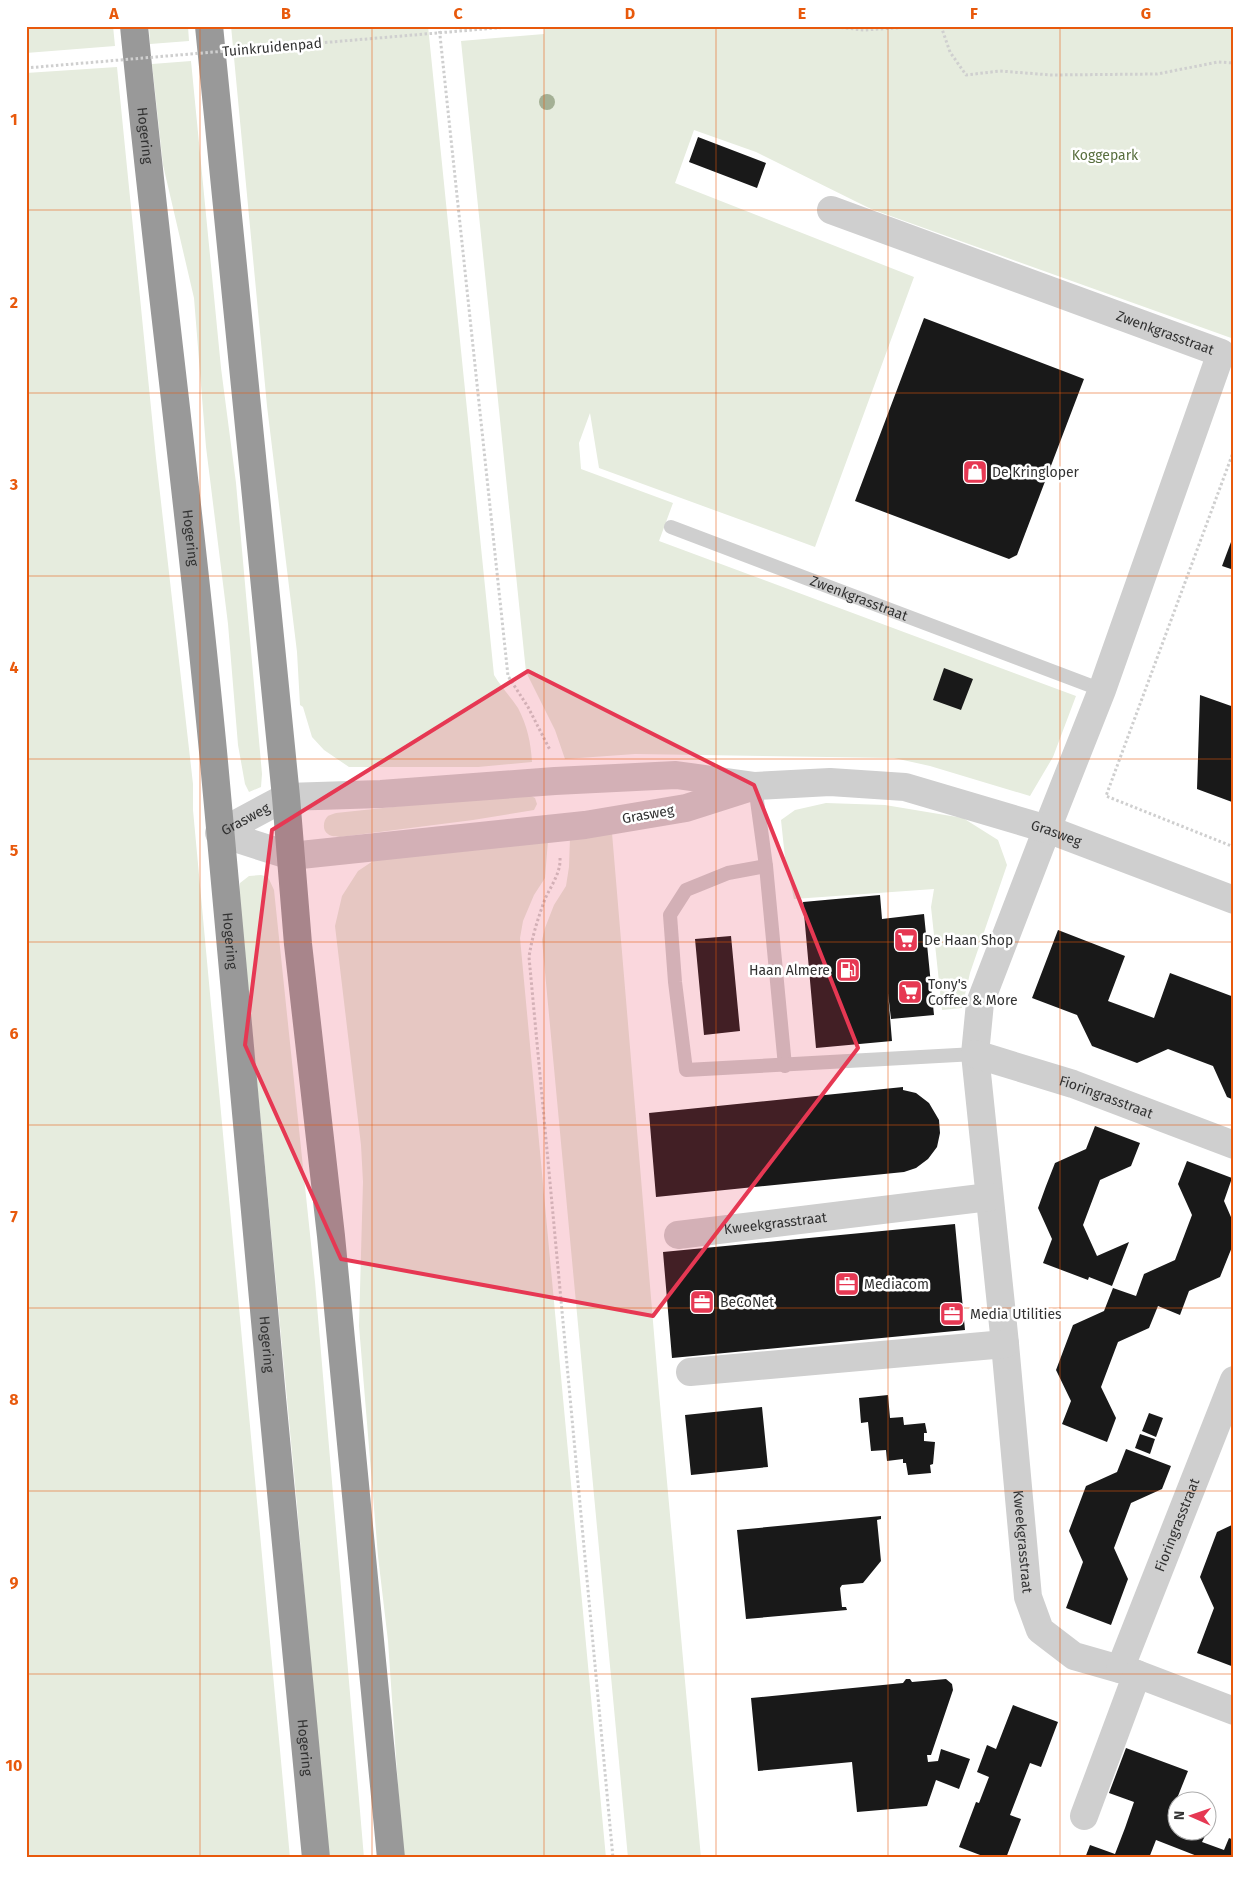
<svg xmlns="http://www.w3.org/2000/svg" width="1260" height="1884" viewBox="0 0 1260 1884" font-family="'Fira Sans',sans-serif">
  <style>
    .green { fill: #e6ecde }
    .building { fill: #191919 }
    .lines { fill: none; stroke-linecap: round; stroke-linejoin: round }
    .path { stroke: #cfcfcf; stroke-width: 3; stroke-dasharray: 2.5 2.5; stroke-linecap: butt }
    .lane { stroke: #cfcfcf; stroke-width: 14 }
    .street { stroke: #cfcfcf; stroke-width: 28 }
    .highway { stroke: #999; stroke-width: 28 }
    .path-bridge { stroke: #cfcfcf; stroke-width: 3; stroke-dasharray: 2.5 2.5; stroke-linecap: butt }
    .tree { fill: #a4b095 }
    .marked { fill: #e63853; fill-opacity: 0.2; stroke: #e63853; stroke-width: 4; stroke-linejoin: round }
    .grid { fill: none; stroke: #e8590c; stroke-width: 1; stroke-opacity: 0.55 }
    .labels { text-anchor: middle; stroke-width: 5; stroke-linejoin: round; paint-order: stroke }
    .street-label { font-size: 14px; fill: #323232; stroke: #fff }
    .park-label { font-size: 14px; fill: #596f3f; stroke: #fff }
    .poi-label { font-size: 14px; fill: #323232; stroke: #fff; text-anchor: start }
    .neatline { fill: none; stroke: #e8590c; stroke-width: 2 }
    .grid-label { font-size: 16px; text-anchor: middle; font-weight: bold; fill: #e8590c }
  </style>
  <rect width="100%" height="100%" fill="#fff"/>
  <path class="green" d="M26,26H113L115,46L26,53Z
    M149,26H188L189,41L150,44Z
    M231,26H428L494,675C501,687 511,697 518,708C527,725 531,743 532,762L478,767H349L324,750L312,737L303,707L300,705L297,652L267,406Z
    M544,26H1234V339L871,209L756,152L694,130L675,183L914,277L815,547L599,468L590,413L579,443L581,469L673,503L659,541L1076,696L1053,757L1030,796L930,766L894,758L635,754L565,759L555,730L526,672L461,41L544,34Z
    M191,61L221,368L236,483L262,774L261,787L249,792L245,784L238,745L228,624L206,447L194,298L163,165L152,64Z
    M117,67L156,458L193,784V810L290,1858H26V73Z
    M514,794L529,795L535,798L537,804L534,810L473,820L340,837C336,836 331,837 328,834C322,831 323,820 328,816C328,816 335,813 336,813Z
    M826,803L885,805L963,818L998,840L1007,865L970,973L962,1008L942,1010L931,907L934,889L794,899L785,858L781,820L795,810Z
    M612,833L659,1393L701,1858H628L542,940L545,928L554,905L566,886L569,867L570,838Z
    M548,840L545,878L534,895L523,921L520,938L606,1858H403L388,1641L378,1556L359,1326L363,1182L361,1145L335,926L342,896L358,871L376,859Z
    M261,875L268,877L274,890L315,1282L364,1858H327L297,1505L239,892L240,883L249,876Z"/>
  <path class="building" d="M698,137L766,163L757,188L689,162Z
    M924,318L1084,379L1017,555L1009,559L855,501Z
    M1234,534V570L1222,566Z
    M944,668L973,679L961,710L933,700Z
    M1200,695L1234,707L1232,802L1197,789Z
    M880,895L882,919L924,914L934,1015L891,1019L888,993L892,1041L816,1048L803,902Z
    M1058,930L1125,956L1108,1001L1154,1018L1170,973L1234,997V1100L1227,1097L1213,1066L1168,1049L1137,1063L1092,1046L1077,1015L1032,998Z
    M731,936L740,1031L704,1035L695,939Z
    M903,1087V1090L916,1093L929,1103L939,1120L940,1133L937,1147L928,1159L916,1168L904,1172L656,1197L649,1113Z
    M1095,1126L1140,1143L1131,1166L1100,1180L1083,1225L1097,1256L1129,1242L1112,1286L1089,1277L1088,1280L1043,1263L1052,1239L1038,1208L1046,1186L1055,1163L1086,1149Z
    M1187,1161L1232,1178L1224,1201L1234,1224V1242L1220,1277L1189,1291L1180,1315L1158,1306L1149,1328L1118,1342L1101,1387L1116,1418L1107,1442L1062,1424L1071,1401L1056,1370L1073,1325L1104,1311L1113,1288L1136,1296L1144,1274L1175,1260L1192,1215L1178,1184Z
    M955,1224L965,1330L672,1358L663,1252Z
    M888,1395L890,1418L903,1417L904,1425L925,1423L927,1433H924V1441L935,1442L933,1464L930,1465L931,1473L908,1475L906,1463H903V1459L887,1461L886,1450L871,1451L868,1422L861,1423L859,1398Z
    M762,1407L768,1467L691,1475L685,1415Z
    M1149,1413L1163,1418L1156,1437L1142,1431Z
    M1140,1434L1155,1439L1150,1454L1135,1448Z
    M1126,1449L1171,1466L1162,1489L1131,1503L1114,1548L1128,1579L1111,1625L1066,1608L1083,1562L1069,1531L1086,1486L1117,1472Z
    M881,1516V1519L877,1520L881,1561L863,1583L842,1585L840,1588L842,1607H846L847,1610L746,1619L737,1530Z
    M1234,1524V1667L1197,1653L1214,1608L1200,1577L1217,1532Z
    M906,1679H910L912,1682L946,1679L952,1684L953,1690L931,1755H927L928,1762L938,1761L941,1749L970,1759L959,1789L936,1780L927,1806L857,1812L852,1762L758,1771L751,1698L903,1683Z
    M1013,1705L1058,1722L1041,1767L1030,1763L1010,1815L1021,1819L1006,1858H988L959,1847L976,1802L979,1803L989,1777L977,1772L987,1745L996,1749Z
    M1126,1748L1188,1771L1170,1816L1178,1819V1832H1207L1202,1842L1224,1850L1229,1838L1234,1840V1858H1196L1197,1856L1156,1840L1149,1858H1085L1090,1845L1115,1854L1125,1828L1134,1802L1109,1793Z"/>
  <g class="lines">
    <path class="path" d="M439,26L508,676L528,707L550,750
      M826,26L864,30L924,26
      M941,26L950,52L966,75L1000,71L1051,75L1157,74L1218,62L1234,63
      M1234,450L1106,796L1234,847
      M560,858C561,872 551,886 545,899C538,918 532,937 529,957L613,1858"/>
    <g class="lane">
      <path id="s1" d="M671,527L1102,690"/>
      <path d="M755,786L766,866L785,1066"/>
      <path d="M766,866L728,873L686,890L670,915L675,982L686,1070L975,1054"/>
    </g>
    <g class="street">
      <path id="s2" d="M831,210L1221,353L1102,690L1047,829L980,1003L975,1054L1005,1344L1028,1597L1040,1630L1074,1656L1137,1674L1234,1711"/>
      <path id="s3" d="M755,786L686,808L585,825L291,856L219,833L286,797L381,794L555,781L676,775L755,786L830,782L905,787L1047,829L1234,900"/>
      <path id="s4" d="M975,1054L1073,1084L1234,1145"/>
      <path id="s5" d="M678,1235L989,1197"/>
      <path d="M690,1372L1005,1344"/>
      <path id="s6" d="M1120,1669L1234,1380"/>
      <path d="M1084,1816L1137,1674"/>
    </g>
    <g class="highway">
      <path id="s7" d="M134,26C158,272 191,516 214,762C247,1127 280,1493 316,1858"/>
      <path d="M209,26L286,797L298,944L331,1236L391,1858"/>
    </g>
    <path class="path-bridge" d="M26,68L519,26"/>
  </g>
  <circle class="tree" cx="547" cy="102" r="8"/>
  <path class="marked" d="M528,671L754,785L858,1048L653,1316L341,1259L245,1045L272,830Z"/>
  <path class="grid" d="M200,26V1858M372,26V1858M544,26V1858M716,26V1858M888,26V1858M1060,26V1858M26,210H1234M26,393H1234M26,576H1234M26,759H1234M26,942H1234M26,1125H1234M26,1308H1234M26,1491H1234M26,1674H1234"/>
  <defs>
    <symbol id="shop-square" viewBox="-11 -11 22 22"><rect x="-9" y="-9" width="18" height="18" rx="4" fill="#e63853" stroke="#fff"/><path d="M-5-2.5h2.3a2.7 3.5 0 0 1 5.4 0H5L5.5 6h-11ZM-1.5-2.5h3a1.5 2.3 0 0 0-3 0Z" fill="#fff"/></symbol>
    <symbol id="supermarket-square" viewBox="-11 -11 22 22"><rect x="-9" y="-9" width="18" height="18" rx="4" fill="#e63853" stroke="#fff"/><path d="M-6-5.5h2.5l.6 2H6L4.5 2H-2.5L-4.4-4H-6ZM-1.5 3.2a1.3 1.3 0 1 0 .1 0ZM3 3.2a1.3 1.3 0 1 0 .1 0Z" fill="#fff"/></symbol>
    <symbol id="fuel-square" viewBox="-11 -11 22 22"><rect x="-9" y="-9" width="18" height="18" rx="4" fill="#e63853" stroke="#fff"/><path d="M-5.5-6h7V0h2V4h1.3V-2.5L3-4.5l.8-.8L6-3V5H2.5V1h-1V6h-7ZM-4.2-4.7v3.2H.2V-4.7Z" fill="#fff"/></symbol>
    <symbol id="office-square" viewBox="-11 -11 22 22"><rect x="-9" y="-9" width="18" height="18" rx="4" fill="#e63853" stroke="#fff"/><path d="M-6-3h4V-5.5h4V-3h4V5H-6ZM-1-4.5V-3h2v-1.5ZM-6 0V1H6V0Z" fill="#fff"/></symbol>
  </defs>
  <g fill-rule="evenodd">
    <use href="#shop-square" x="961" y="458" width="28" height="28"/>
    <use href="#supermarket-square" x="892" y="926" width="28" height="28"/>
    <use href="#fuel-square" x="834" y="956" width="28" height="28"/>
    <use href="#supermarket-square" x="896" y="978" width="28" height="28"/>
    <use href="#office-square" x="833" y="1270" width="28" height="28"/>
    <use href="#office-square" x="688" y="1288" width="28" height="28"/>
    <use href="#office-square" x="938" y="1300" width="28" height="28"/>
  </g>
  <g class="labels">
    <g class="street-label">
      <text transform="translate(272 47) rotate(-5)" y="5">Tuinkruidenpad</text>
      <text dy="5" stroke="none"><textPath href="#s7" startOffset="110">Hogering</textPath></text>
      <text dy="5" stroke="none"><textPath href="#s2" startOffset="356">Zwenkgrasstraat</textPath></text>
      <text dy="5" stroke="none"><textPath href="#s7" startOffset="515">Hogering</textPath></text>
      <text dy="5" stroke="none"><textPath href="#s1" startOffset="201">Zwenkgrasstraat</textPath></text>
      <text transform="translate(648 814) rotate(-10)" y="5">Grasweg</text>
      <text dy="5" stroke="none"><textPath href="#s3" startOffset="576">Grasweg</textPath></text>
      <text dy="5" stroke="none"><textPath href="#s3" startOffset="1401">Grasweg</textPath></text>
      <text dy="5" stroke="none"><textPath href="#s7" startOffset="920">Hogering</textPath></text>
      <text dy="5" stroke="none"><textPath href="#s4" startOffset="138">Fioringrasstraat</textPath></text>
      <text dy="5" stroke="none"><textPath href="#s5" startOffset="98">Kweekgrasstraat</textPath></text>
      <text dy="5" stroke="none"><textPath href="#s7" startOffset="1325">Hogering</textPath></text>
      <text dy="5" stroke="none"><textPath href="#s6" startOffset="155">Fioringrasstraat</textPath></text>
      <text dy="5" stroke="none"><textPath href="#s2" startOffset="1650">Kweekgrasstraat</textPath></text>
      <text dy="5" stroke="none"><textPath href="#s7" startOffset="1730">Hogering</textPath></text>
    </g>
    <g class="park-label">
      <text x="1105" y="160">Koggepark</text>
    </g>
    <g class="poi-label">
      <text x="992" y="477">De Kringloper</text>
      <text x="924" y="945">De Haan Shop</text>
      <text x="830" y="975" text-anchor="end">Haan Almere</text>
      <text x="928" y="989">Tony's<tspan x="928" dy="16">Coffee &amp; More</tspan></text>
      <text x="864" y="1289">Mediacom</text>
      <text x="720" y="1307">BeCoNet</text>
      <text x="970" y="1319">Media Utilities</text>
    </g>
  </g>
  <rect width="1260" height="1884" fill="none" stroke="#ffffff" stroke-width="55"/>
  <g transform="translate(1192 1816) rotate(272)"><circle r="24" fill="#ffffff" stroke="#adadad"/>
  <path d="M0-4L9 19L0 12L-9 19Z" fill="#e63853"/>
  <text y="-8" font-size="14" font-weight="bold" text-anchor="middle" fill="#323232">N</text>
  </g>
  <rect x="28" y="28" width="1204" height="1828" class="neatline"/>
  <g class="grid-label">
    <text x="114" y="19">A</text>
    <text x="286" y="19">B</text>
    <text x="458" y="19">C</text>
    <text x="630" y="19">D</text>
    <text x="802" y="19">E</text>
    <text x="974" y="19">F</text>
    <text x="1146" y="19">G</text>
    <text x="14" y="125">1</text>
    <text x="14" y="308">2</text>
    <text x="14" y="490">3</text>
    <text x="14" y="673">4</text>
    <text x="14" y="856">5</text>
    <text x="14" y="1039">6</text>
    <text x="14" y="1222">7</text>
    <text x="14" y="1405">8</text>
    <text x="14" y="1588">9</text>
    <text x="14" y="1771">10</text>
  </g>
</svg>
